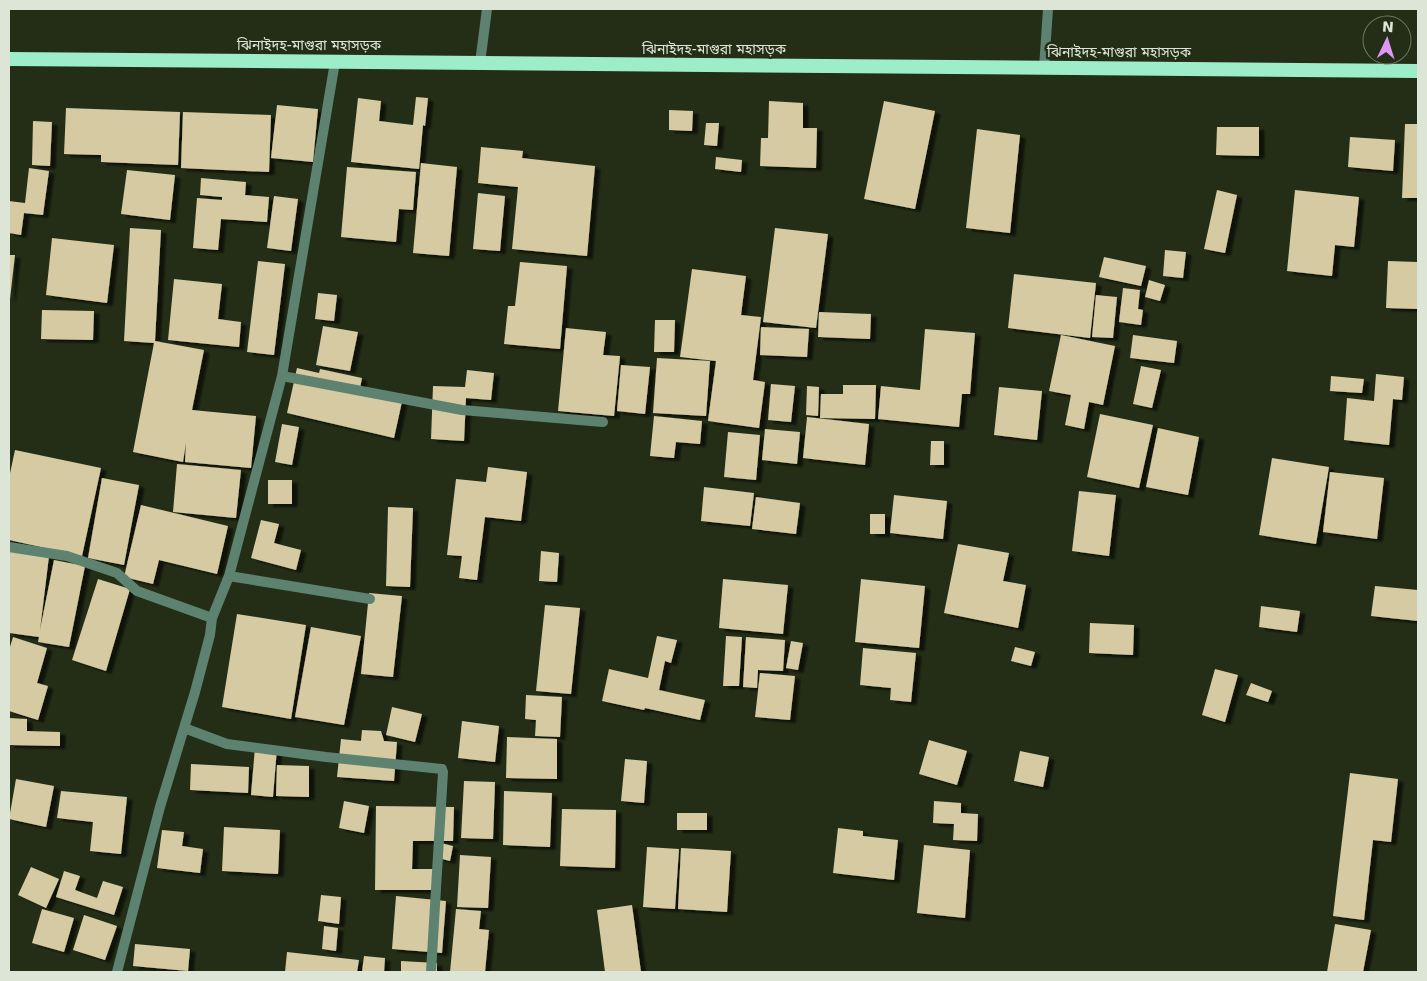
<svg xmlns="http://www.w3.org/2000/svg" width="1427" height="981" viewBox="0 0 1427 981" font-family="'DejaVu Sans','Noto Sans Bengali',sans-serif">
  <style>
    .building { fill: #d5caa1; filter: url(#shadow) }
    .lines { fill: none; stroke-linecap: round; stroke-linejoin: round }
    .minor { stroke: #5d8370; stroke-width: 10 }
    .trunk { stroke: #9deec8; stroke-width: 14 }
    .labels { text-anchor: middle; stroke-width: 5; stroke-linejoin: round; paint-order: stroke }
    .street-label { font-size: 14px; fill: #dde5d6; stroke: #242e17 }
  </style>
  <defs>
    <filter id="shadow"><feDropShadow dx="5.5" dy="3" stdDeviation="1" flood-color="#0009"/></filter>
  </defs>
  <rect width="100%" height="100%" fill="#242e17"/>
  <path class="building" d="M416,97L428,98L425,126L423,125L419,169L351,162L358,98L381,101L379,121L413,125Z
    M769,101L803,103V128H817L816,168L760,166L761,138H768Z
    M884,101L935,111L915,209L864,199Z
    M277,105L318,109L313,162L271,158Z
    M66,108L180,112L178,165L101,162V155L64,154Z
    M669,110L693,111L692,131L669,130Z
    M183,112L271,115L269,172L181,168Z
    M33,121L52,122L50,166L32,165Z
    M706,123H719L717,146L704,145Z
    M1405,124H1418V198H1402Z
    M1217,127H1259V156L1216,155Z
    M977,129L1020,135L1010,233L966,228Z
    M1350,137L1395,140L1393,171L1348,167Z
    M481,147L523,151L522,158L595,166L587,256L512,249L518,187L478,183Z
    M716,157L742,160L741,172L715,169Z
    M421,163L457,167L449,256L413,253Z
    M347,167L416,172L413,210L399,209L396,242L341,237Z
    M29,168L49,171L43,215L24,213L21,235L9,233V201L25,203Z
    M127,170L175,175L170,220L121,214Z
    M201,178L246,182L245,195L269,197L267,222L221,219L218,250L193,248L197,198L222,200V197L200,195Z
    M1217,190L1237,195L1225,253L1204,249Z
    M1295,190L1359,197L1354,247L1335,245L1332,276L1287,271Z
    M478,193L505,196L500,251L473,249Z
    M274,196L298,199L291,251L267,248Z
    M130,228L161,230L155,341L204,350L192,410L256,416L251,468L185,462L186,443L183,462L133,452L154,343L124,341Z
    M775,228L828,234L816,328L763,322Z
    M52,238L114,245L107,303L46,295Z
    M1165,250L1186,252L1183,278L1163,276Z
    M9,255H15L10,299H9Z
    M1104,257L1146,266L1141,286L1099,277Z
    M258,261L285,264L274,355L247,352Z
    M1388,261L1418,262V309L1386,308Z
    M520,262L567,266L560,349L504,344L508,306H515Z
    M692,269L746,276L741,315L761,317L753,380L765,382L759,428L708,421L716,361L680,357Z
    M1014,274L1096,283L1090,338L1008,328Z
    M174,279L222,284L218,319L241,322L239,347L168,340Z
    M1149,280L1165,285L1160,301L1145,297Z
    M1123,288L1140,290L1138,309L1143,310L1141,325L1119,322Z
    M318,293L337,295L334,321L315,319Z
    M1096,295L1117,297L1113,338L1092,337Z
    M42,310L94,311L93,340L41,339Z
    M819,312L871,314L870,339L818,337Z
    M655,320H675L674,352H654Z
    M323,326L358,332L350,371L316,365Z
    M761,327L809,329L807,357L760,355Z
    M566,328L606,332L603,355L620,356L614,416L558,411Z
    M925,329L975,333L970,394H962L959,427L878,419L881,386L920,390Z
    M1061,335L1115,346L1103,405L1089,402L1084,429L1065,425L1071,395L1049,391Z
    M1133,335L1177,341L1174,363L1130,358Z
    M657,358L710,361L706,416L653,413Z
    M621,365L650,367L645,414L617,411Z
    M1141,366L1161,370L1152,408L1133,404Z
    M297,368L319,373L320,369L362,378L360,388L403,397L394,438L287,413Z
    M467,370L494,373L491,400L466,398L464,441L431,439L433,386L465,387Z
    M1376,374L1404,377L1402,400L1393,399L1389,445L1344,440L1347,398L1374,401Z
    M1331,376L1364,379L1362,393L1330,391Z
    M771,384L795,386L791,422L768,420Z
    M843,385H876L875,419L820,418L821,394H843Z
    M807,386L819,387L818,416L806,415Z
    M999,387L1042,391L1037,440L994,435Z
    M1100,414L1153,425L1139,488L1087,477Z
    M654,416L702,421L700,444L676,442L674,458L650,456Z
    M807,417L869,424L865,465L803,458Z
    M282,424L299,427L292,465L275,462Z
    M1158,428L1199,437L1188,495L1146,487Z
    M765,429L800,432L797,464L762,460Z
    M728,432L760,435L756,480L724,477Z
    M931,441H944V465H930Z
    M15,450L101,468L82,556L9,540V478Z
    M1272,458L1329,467L1316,544L1259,535Z
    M177,464L241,470L236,518L173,512Z
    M488,467L527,472L521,521L485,517L477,580L459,578L462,556L447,555L456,479L486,482Z
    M1330,472L1384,478L1377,539L1323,532Z
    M102,478L139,485L124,565L88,558Z
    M268,480H292V504H268Z
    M704,487L754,493L750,526L701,521Z
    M1079,491L1116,495L1109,556L1072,551Z
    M894,495L947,501L943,539L890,533Z
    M756,497L800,503L796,534L752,529Z
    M141,505L228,526L217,574L159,560L153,584L124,577Z
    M388,507L413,508L410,587L386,586Z
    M870,514H885V534H870Z
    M261,520L279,524L274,543L301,550L296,570L251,558Z
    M958,544L1009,553L1003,581L1026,585L1018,628L944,613Z
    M9,551L49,556L40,630L54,560L85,566L69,647L38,642L39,637L9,633Z
    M541,551L559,553L557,582L539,581Z
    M98,579L130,589L106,671L72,660Z
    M723,579L788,585L783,634L719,628Z
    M861,579L925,586L919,648L855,642Z
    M1375,586L1418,590V621L1371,616Z
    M369,593L402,596L393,677L361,674Z
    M545,605L580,608L571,694L536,691Z
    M1261,606L1300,611L1297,632L1259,627Z
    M237,614L306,625L291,719L222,707Z
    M1090,623L1134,625L1133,655L1089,653Z
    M311,627L361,636L344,725L295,717Z
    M657,636L677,640L671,663L665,661L659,690L705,700L700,720L645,708L644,710L602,701L609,669L648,678Z
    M726,636L742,637L739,686H723Z
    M13,637L47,648L37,683L48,686L38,720L9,711V650Z
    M746,637L785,640L783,671L758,670L757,688L743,687Z
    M791,641L803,643L798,670L786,668Z
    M1015,647L1035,652L1031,666L1011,661Z
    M863,648L916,653L911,702L890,700L891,688L860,685Z
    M1215,669L1238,675L1225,722L1202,715Z
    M760,673L795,676L790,720L755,717Z
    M1251,683L1272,691L1268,702L1246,695Z
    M526,695L562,697L560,737L535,736L536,720L525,719Z
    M392,707L422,714L415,742L386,735Z
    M9,718L27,719V731L60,732V746L9,745Z
    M462,721L499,726L495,762L458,758Z
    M362,730L381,731L384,741L397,742L394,781L337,777L341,739L361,741Z
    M507,737L557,739V779L506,778Z
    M929,740L967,751L957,785L919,774Z
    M255,747L277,748L273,797L251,795Z
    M1020,751L1049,757L1043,787L1014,781Z
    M625,759L647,761L644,803L621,801Z
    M191,764L249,767L248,793L190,790Z
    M277,765L309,766V797L276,796Z
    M1350,773L1398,779L1391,842L1373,840L1364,920L1333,916Z
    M16,779L54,786L46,827L9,819Z
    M464,781L495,782L493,839L461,838Z
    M61,791L127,797L121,854L90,851L93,822L57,818Z
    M504,791L552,793L550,847L503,845Z
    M344,801L369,806L364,833L339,828Z
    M934,801L961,803V813L978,814L977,841L953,840L954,824L933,823Z
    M376,806L454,807L453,841H413L412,869H435V890H375Z
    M562,809L616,810L615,868L560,866Z
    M677,813H707V830H677Z
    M224,827L280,830L278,874L222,871Z
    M838,828L863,831V836L898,840L894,880L833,873Z
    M162,830L184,832L182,846L203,849L200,873L157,868Z
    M441,843L453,846L450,861L438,858Z
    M924,845L970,850L965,918L917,913Z
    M647,847L679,849L675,909L643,907Z
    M681,848L731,851L727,912L678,909Z
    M460,855L491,857L488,908L457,907Z
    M31,867L59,879L46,908L18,895Z
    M64,871L80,876L75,890L97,898L103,881L123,887L114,915L56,897Z
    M321,895L341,897L339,924L318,921Z
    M396,896L446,901L442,953L392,949Z
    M632,905L641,972H605L597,910Z
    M42,909L74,918L64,952L32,943Z
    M456,909L481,911L479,929L489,930L485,972H450Z
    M84,915L117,926L105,960L73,950Z
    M1335,924L1371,930L1363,972H1327Z
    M324,926L338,928L336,951L322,949Z
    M135,944L190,949L188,971L133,966Z
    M287,952L359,960L357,972H285Z
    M364,956L385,958L384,972H362Z
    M401,961L437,963V972H401Z"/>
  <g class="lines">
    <path class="minor" d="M335,62L282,376L229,576L212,618L210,635L195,692L184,728L227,744L326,757L442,769L443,772L431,972
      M480,63L487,9
      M1044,68L1048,9
      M282,376L462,410L603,422
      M9,547L67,556L117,573L137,591L212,618
      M229,576L370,599
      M117,972L160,807L184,728"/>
    <path class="trunk" d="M9,59L1418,71"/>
  </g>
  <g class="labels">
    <g class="street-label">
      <text x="309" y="50">ঝিনাইদহ-মাগুরা মহাসড়ক</text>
      <text x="714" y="54">ঝিনাইদহ-মাগুরা মহাসড়ক</text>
      <text x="1119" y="57">ঝিনাইদহ-মাগুরা মহাসড়ক</text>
    </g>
  </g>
  <rect width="1427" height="981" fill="none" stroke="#dde5d6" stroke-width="20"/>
  <g transform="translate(1387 40) rotate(4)"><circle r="24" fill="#242e17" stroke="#6e7763"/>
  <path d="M0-4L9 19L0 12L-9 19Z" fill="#db99f5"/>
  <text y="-8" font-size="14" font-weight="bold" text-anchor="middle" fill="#dde5d6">N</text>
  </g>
</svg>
